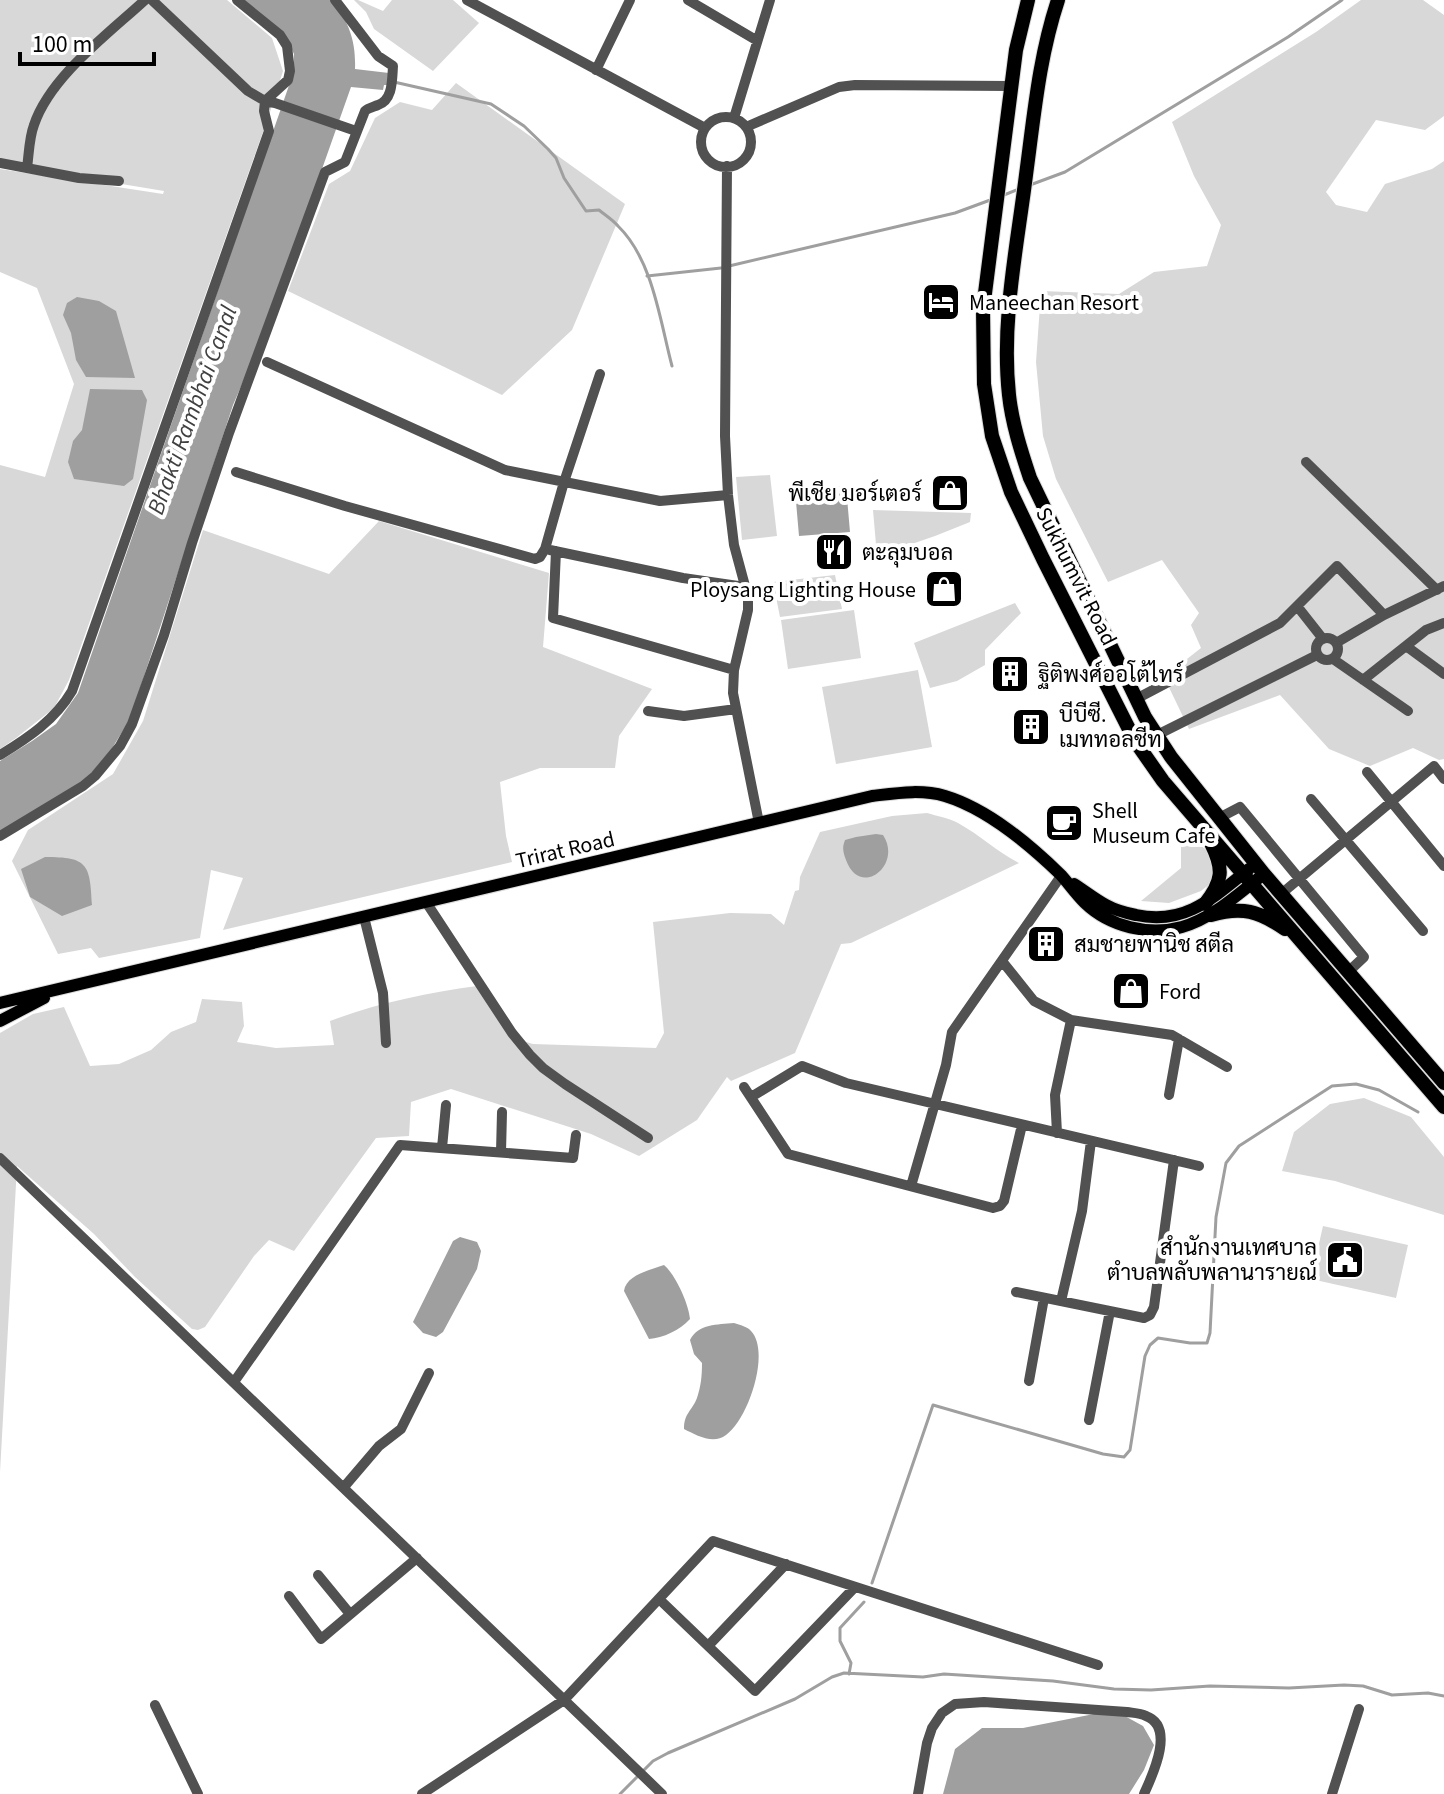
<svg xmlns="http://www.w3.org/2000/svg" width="1444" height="1794" viewBox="0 0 1444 1794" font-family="'Source Sans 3',Sarabun,sans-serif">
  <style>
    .green { fill: #d8d8d8 }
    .water { fill: #9f9f9f }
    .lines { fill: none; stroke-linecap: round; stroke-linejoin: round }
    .stream { stroke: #9f9f9f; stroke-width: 3 }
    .major-casing { stroke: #dbdbdb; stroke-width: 14 }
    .highway-casing { stroke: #dbdbdb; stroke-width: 16 }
    .minor { stroke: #515151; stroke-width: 10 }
    .major { stroke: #000; stroke-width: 12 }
    .highway { stroke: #000; stroke-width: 14 }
    .labels { text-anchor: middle; stroke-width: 8; stroke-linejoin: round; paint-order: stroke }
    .poi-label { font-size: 22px; fill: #000; stroke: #fff; text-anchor: start }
    .street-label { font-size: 22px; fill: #000; stroke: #fff }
    .water-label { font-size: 24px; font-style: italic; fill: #404040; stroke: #fff }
  </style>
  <rect width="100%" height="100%" fill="#fff"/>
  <path class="green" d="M0,0H227L272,38L283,71L270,112L69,680L54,708L16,738L0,749V465L45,477L74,384L37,288L0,272V169L163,194L164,191L0,164Z
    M354,0H358L383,11L392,0H453L479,23L433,71L374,29L366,12Z
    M1361,0H1423L1444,15V116L1425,130L1376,120L1326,192L1336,205L1367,212L1385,184L1432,169L1444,161V759L1439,760L1413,748L1370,766L1329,749L1280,695L1189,729L1164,677L1201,648L1191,625L1199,613L1162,560L1108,582L1056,479L1043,436L1036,362L1041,291L1119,294L1154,272L1207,266L1221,225L1194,176L1172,122L1316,32Z
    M456,83L625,204L572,330L502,395L288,291L329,184L350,171L375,118L400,102L432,110Z
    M770,475L777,536L742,540L736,477Z
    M873,510L971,513L970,522L935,536L877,556Z
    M379,521L549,573L543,647L652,689L619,736L615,768H540L500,782L506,836L512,862L223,930L243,878L211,870L200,938L99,958L91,948L58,954L12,861L28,830L113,774L143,721L203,530L329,574Z
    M835,575L842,609L780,617L773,582Z
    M1015,603L1021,613L985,650V665L957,681L930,688L914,643Z
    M854,610L861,658L788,669L781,620Z
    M918,670L932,747L836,764L822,687Z
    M927,813C937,816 949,818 958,823C980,835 997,852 1019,863L851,943L841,944L795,1053L731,1081L727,1077L697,1120L639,1156L591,1134L451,1089L411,1102L409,1136L376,1138L294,1251L269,1240L254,1256L205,1327L198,1330L192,1329L135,1277L94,1234L17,1166L0,1472V1033L33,1014L64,1007L90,1066L119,1064L151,1050L171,1032L196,1022L202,999L242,1002L244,1026L237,1042L276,1048L334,1045L330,1021C378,1003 426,993 477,986L513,1038L533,1044L656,1048L664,1033L653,922L730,913L771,914L784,925L795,891L799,890L800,877L820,832L892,816Z
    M1194,842C1216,853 1215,861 1211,883L1201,891L1169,903L1141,901L1181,868V843Z
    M1364,1098L1411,1117L1444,1157V1215L1335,1181L1282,1171L1294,1132L1330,1104Z
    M1323,1226L1408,1245L1396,1298L1311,1279Z"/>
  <path class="water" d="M243,0H334C349,25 356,40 355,69L389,73L387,85H384L383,90L351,87L264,333L233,405L130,719L111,750L83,783L0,831V761L32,741L56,724L78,693L294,71V54L286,38Z
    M77,297L99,301L116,311L135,378L86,377L76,360L71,333L63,315L67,303Z
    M90,389L142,390L147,400L133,479L124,486L74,479L68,462L73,441L82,430Z
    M846,486L850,532L799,536L795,490Z
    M876,834L883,835C903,865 860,899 846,860C843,852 842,848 845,840L856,837Z
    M45,857C88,857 90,864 92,905L62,916L30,897L21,869Z
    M460,1237L477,1242L481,1251L477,1269L443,1332L436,1337L423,1333L413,1322L453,1241Z
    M664,1265C675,1274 689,1304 690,1319C680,1330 663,1338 649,1339L624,1291C626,1275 650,1270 664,1265Z
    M734,1323C740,1325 748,1327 751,1331C771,1352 748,1420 726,1435C713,1445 696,1435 684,1429C684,1413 692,1411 697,1398C701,1386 702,1376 702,1363L694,1354L690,1340C699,1323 717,1325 734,1323Z
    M1094,1714L1123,1715L1143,1726L1154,1745L1144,1770L1129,1794H943L955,1749L982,1728H1023Z"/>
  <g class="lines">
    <path class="stream" d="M394,82L491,104L524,126L548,149L556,158L564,178L586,211L599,210C605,215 613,220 618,226C653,260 660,321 672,366
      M1030,185L1065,172L1288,37L1342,0
      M1004,195L1019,189
      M729,266L955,213L993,199
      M647,276L721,268
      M872,1583L933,1405L1103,1454L1124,1457L1130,1450L1145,1356L1150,1345L1158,1338L1190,1343H1207L1210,1333L1216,1217L1226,1163L1239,1146L1332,1086L1356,1084L1379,1090L1418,1112
      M849,1674L851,1663L840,1641V1628L864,1602
      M620,1794L653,1761L668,1753L795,1699L832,1677L844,1673L923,1677L944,1674L1053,1681L1114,1689L1151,1690L1210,1686L1289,1688L1344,1685L1363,1686L1392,1695L1428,1693L1444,1696"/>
    <defs>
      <path id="major" d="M1074,884C1085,891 1095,899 1106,905C1115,910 1126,913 1136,915C1185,926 1214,897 1249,869
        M0,1003L872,796C897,793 921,789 945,796C988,809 1029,844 1061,875C1069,884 1076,894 1085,903C1110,927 1149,936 1182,927C1212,919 1239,893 1264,874
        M0,1021L44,998"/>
      <path id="highway" d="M1028,0L1016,50L983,309L984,384L992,436L1011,492L1043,559L1135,741L1163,781L1444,1107
        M1058,0C1039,57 1034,116 1026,175C1017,247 1001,322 1009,395C1012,423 1021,451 1030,478L1145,717L1171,757L1264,874L1444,1083
        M1205,904C1223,881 1224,869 1211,843
        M1211,915C1242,906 1259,911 1285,929"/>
    </defs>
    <use href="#major" class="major-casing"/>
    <use href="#highway" class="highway-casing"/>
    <path class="minor" d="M152,0L248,91L265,101L275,103L356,131
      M467,0L705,128
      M688,0L756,40
      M596,70L630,0
      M701 142a25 25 0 1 1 50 0a25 25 0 1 1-50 0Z
      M734,118L770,0
      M746,127L839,87L855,85L1011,86
      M0,163L79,178L119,181
      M727,166L725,436L728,495L734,545L748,597V610L734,670L733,693L759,823
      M27,168C29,154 29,138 34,125C50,77 108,34 145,0
      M267,362L505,470L660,501L728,495
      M1306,462L1437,590
      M236,472L345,506L535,559L540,557L545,549L564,482L600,374
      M550,550L683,578L745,587
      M556,551L553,618L734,670
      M1297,606L1323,639
      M1316 649a11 11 0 1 1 22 0a11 11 0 1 1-22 0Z
      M1336,643L1384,615L1444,586
      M1406,646L1444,674
      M1333,659L1408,711
      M1363,680L1426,630L1444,623
      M1136,699L1280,623L1337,566L1384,615
      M648,711L684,716L736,709
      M1157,735L1317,655
      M0,755C28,738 55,720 72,691L269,131L264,111L265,101L288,80L290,71L287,46L280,35L237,0
      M1367,772L1444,866
      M1311,799L1423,931
      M1219,818L1240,807L1364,957L1348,972
      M0,836L83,786L95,776L120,746L132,724L164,635L192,543L229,433L325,172L345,162L365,111C368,108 373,107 378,105C393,100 392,80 393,66L378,56L335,0
      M1281,894L1434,766L1444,779
      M426,902L512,1033L530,1055L543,1068L565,1084L648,1138
      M364,917L383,993L386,1043
      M1002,961L1034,1001L1071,1020L1172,1035L1227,1067
      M744,1087L788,1154L993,1208L1000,1206L1004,1201L1022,1125
      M1169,1095L1179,1039
      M751,1097L802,1066L846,1083L1199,1166
      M1057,1133L1055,1095L1071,1020
      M442,1148L446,1105
      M501,1152L502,1112
      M0,1158L662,1794
      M911,1186L946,1065L952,1032L1061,876
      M1016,1292L1144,1318L1150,1315L1154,1307L1174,1160
      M1061,1301L1082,1211L1091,1141
      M1029,1381L1044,1298
      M234,1382L400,1145L573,1158L576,1135
      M1089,1420L1110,1311
      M344,1487L379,1446L401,1429L429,1373
      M318,1575L350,1614
      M289,1596L321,1639L417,1558
      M659,1599L755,1691L855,1587
      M708,1646L786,1564
      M155,1705L198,1794
      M422,1794L564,1700L713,1541L1098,1665
      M918,1794L927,1743L932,1728L942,1713L955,1704L984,1702L1127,1712C1133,1713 1140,1713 1146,1716C1176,1727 1152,1776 1144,1794
      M1332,1794L1359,1709"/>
    <use href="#major" class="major"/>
    <use href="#highway" class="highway"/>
  </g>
  <defs>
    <symbol id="hotel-square" viewBox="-11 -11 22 22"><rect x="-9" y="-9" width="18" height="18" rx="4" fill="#000" stroke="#fff"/><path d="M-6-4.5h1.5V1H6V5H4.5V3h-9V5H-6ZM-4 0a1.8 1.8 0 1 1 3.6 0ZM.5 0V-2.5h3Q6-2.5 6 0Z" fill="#fff"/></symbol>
    <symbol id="shop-square" viewBox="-11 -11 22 22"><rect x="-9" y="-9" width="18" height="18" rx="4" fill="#000" stroke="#fff"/><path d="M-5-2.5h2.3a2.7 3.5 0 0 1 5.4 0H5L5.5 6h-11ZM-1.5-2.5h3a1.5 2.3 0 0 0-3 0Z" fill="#fff"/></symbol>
    <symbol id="restaurant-square" viewBox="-11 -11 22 22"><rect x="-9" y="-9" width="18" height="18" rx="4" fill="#000" stroke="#fff"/><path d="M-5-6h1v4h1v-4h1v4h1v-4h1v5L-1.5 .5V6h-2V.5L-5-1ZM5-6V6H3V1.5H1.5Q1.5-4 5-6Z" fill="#fff"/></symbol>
    <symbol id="building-square" viewBox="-11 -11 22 22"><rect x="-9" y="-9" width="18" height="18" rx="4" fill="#000" stroke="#fff"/><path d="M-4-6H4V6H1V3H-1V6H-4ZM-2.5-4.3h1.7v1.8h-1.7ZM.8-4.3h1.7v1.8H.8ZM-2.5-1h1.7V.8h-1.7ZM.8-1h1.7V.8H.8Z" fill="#fff"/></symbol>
    <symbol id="cafe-square" viewBox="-11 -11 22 22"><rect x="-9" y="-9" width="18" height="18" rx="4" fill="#000" stroke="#fff"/><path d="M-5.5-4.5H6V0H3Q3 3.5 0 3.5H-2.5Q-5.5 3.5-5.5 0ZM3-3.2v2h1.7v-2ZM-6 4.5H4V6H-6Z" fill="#fff"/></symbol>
    <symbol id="civic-square" viewBox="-11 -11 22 22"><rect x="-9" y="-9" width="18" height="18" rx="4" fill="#000" stroke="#fff"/><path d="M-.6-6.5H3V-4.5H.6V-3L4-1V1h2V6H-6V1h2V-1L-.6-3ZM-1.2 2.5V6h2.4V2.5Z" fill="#fff"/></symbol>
  </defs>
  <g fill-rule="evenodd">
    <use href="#hotel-square" x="919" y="280" width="44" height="44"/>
    <use href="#shop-square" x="928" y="471" width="44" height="44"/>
    <use href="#restaurant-square" x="812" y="530" width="44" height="44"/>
    <use href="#shop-square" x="922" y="567" width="44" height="44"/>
    <use href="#building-square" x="988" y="652" width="44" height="44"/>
    <use href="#building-square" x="1009" y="705" width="44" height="44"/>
    <use href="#cafe-square" x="1042" y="801" width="44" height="44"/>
    <use href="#building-square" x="1024" y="922" width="44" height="44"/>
    <use href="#shop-square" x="1109" y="969" width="44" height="44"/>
    <use href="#civic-square" x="1323" y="1238" width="44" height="44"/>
  </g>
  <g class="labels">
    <g class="poi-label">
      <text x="969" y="310">Maneechan Resort</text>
      <text x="922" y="501" text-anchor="end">พีเชีย มอร์เตอร์</text>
      <text x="862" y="560">ตะลุมบอล</text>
      <text x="916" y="597" text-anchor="end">Ploysang Lighting House</text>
      <text x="1038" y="682">ฐิติพงศ์ออโต้ไทร์</text>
      <text x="1059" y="722">บีบีซี.<tspan x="1059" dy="25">เมททอลชีท</tspan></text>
      <text x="1092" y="818">Shell<tspan x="1092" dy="25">Museum Cafe</tspan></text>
      <text x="1074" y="952">สมชายพานิช สตีล</text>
      <text x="1159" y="999">Ford</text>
      <text x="1317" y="1255" text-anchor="end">สำนักงานเทศบาล<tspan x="1317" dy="25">ตำบลพลับพลานารายณ์</tspan></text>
    </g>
    <g class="street-label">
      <text transform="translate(1077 576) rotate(63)" y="8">Sukhumvit Road</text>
      <text transform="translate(565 849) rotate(-13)" y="8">Trirat Road</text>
    </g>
    <g class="water-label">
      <text transform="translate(192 410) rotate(-70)" y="8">Bhakti Rambhai Canal</text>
    </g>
  </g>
  <path d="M20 52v12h134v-12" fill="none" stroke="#000000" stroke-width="4"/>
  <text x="32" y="52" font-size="24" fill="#000000" stroke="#ffffff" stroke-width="6" paint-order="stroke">100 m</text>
</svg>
